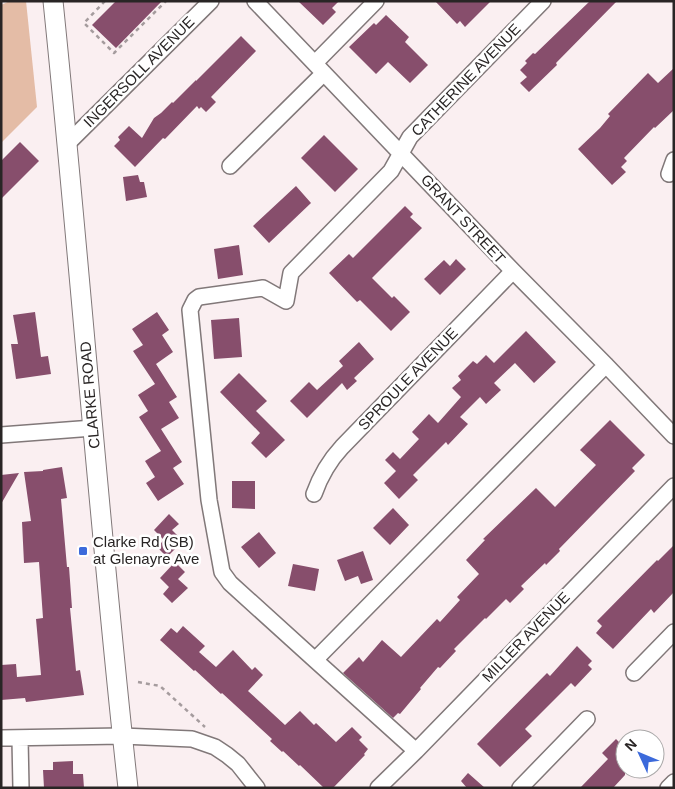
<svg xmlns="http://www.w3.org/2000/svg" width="675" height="789" viewBox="0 0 675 789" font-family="Helvetica,sans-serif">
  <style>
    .green { fill: #e4bca6 }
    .building { fill: #874e6c }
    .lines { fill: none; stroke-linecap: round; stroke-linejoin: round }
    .minor-casing { stroke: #817879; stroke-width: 18 }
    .major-casing { stroke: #817879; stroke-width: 21 }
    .path { stroke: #a59c9e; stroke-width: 2.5; stroke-dasharray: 4 4; stroke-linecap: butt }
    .minor { stroke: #fff; stroke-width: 15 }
    .major { stroke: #fff; stroke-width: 19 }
    .poi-dot { fill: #3c6adb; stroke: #fff; stroke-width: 2 }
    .labels { text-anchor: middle; stroke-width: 5; stroke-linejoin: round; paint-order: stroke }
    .street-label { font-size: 15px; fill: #292525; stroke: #fff }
    .poi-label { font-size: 15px; fill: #292525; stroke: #fff; text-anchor: start }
  </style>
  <rect width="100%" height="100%" fill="#faeff1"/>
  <path class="green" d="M10,1H26L37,107L1,143V5Z"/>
  <path class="building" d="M116,1H162L116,48L92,25Z
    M298,1H339L332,8L336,12L323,25Z
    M435,1H491L465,27L460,21L457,24Z
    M590,1H617L556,63L557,65L529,92L520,83L527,77L520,70L527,63L525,61L533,53L535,54Z
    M386,15L409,37L405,42L428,65L410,83L388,62L376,74L349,47L374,23L376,25Z
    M241,36L256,51L211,97L216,102L206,112L201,107L199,109L197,106L165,139L163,138L135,167L114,146L120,140L118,137L129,126L142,138L154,118L161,113L172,102L173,103L196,80V81Z
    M674,68V110L655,128L654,127L624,158L627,161L621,167L626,172L612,185L578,149L600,128L610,116L608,114L648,73L658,83Z
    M324,135L358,169L335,192L301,158Z
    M20,142L39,161L1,199V161Z
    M138,175L140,182H144L147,197L126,201L123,177Z
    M296,186L311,203L269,243L253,226Z
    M405,206L413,214L410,217L422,228L372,278L392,298L394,296L410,312L391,331L360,300L357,302L329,273L349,254L353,258Z
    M239,245L243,275L218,279L214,249Z
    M456,259L466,269L440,295L424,279L444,260L450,266Z
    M35,312L41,357L48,356L51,374L16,379L11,344H18L13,315Z
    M157,312L169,330L162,335L173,352L156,364L177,397L169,402L179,418L161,429L182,462L173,468L184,484L158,501L146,483L155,477L145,461L161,451L139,417L148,411L138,395L155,384L133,351L143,345L132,329Z
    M239,318L242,357L214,359L211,320Z
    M526,331L556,362L534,383L515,363L494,383L501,390L486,404L480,397L460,417L468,424L448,445L446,442L413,475L418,480L399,499L384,483L396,471L385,460L393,452L400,459L419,439L412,432L429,414L438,423L461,397L452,388L461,380L458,376L473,361L477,364L486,355L494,363Z
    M359,342L374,359L354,378L357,381L347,390L342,383L307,418L290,401L309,382L317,390L343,366L339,361Z
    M239,373L267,401L256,411L285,440L266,458L251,443L260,433L220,392Z
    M610,420L645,455L632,468L635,471L559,549L560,551L546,565L545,563L521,586L524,589L510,603L506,599L486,619L485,618L454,649L456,651L440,668L438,667L420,688L421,689L400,714L398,713L393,718L343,673L359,657L363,662L382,640L401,657L437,619L440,622L460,600L457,597L479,574L466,560L485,540L483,539L536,488L555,507L596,465L580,450Z
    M62,467L67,498L61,499L67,567H69L72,608H70L76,671L80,670L84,695L26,702L25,698L1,700V665L16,664L17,677L41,675L36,619L43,618L39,562L24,563L22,522L31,521L24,472L43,471V470Z
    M19,473L1,504V475Z
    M232,481H255V509L232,508Z
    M393,508L409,525L390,545L373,528Z
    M169,514L179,524L172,530L183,541L167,557L157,547L164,540L154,530Z
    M259,532L276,553L259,568L241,547Z
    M674,545V592L654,613L651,609L613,649L596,633L602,626L597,621L657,560L658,561Z
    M363,551L373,580L361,584L358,576L345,581L337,560Z
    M175,562L185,572L178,579L188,588L172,603L163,594L169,587L160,578Z
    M293,564L319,569L315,591L288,586Z
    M183,626L205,646L199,652L216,667L233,650L252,670L255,667L263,675L248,691L285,725L300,711L314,725L316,723L336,742L352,727L362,737L359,740L368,749L364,754L365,755L333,788H324L300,765L299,766L283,751L282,752L270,741L272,739L222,693L221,694L195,670L194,671L160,640L171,628L177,633Z
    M577,646L592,661L588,665L592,669L575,687L571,683L525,729L532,736L500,767L477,744L547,673L550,676Z
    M616,739L625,748V775L613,788H580L608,759L602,753Z
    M73,761V774H83L84,788H44L43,770H53V762Z
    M468,773L485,788H467L461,781Z"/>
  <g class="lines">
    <defs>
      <path id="minor" d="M255,1L513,271L606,365L674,436
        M315,63L376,1
        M68,143L211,1
        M230,166L324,73
        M669,174L674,160
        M1,435L93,428
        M314,494C320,477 329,461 342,447L513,271
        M315,660L606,365
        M634,673L674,632
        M1,738L122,736L192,739L215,747L227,755L238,764L257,788
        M20,739L21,788
        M416,751L315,660L230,583L222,572L209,500L190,310L195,300L199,297L263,288L286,301L291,273L391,171L410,137L543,1
        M378,788L416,751L674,486
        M520,788L587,719
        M668,788L674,782"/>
      <path id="major" d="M53,1C80,263 99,526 128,788"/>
    </defs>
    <use href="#minor" class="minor-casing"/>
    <use href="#major" class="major-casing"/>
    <path class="path" d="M105,1L84,23L114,53L166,1
      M138,682L160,686L205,727"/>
    <use href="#minor" class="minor"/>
    <use href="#major" class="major"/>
  </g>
  <rect class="poi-dot" x="78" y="546" width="10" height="10" rx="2.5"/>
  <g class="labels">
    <g class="street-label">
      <text transform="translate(139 72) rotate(-45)" y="5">INGERSOLL AVENUE</text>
      <text transform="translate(466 80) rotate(-46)" y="5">CATHERINE AVENUE</text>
      <text transform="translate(463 219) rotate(47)" y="5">GRANT STREET</text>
      <text transform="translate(408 379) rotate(-46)" y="5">SPROULE AVENUE</text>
      <text transform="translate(90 395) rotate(-95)" y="5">CLARKE ROAD</text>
      <text transform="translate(526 637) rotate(-46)" y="5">MILLER AVENUE</text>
    </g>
    <g class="poi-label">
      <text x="93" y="547">Clarke Rd (SB)<tspan x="93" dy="17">at Glenayre Ave</tspan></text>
    </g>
  </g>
  <rect width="675" height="789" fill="none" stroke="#292525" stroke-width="5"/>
  <g transform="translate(640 754) rotate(314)"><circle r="24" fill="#ffffff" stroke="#a9a8a8"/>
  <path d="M0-4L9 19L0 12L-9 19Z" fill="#3c6adb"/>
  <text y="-8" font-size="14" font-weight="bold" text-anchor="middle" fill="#292525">N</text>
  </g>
</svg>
